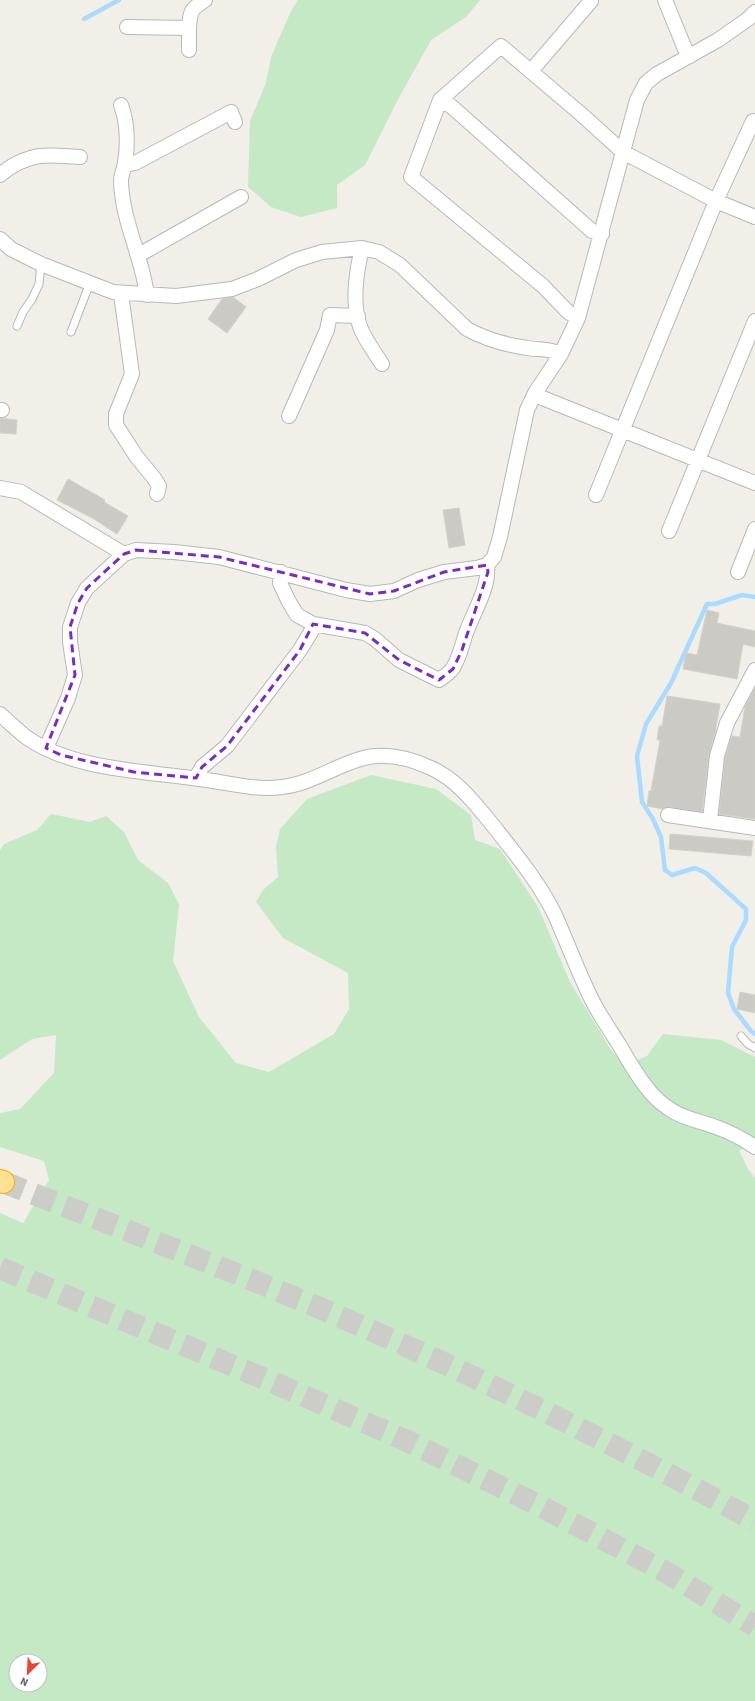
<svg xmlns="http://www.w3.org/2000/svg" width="755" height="1701" viewBox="0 0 755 1701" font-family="'Source Sans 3',sans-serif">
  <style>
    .green { fill: #c5e8c5; fill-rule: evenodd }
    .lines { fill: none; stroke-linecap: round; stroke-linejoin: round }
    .stream { stroke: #aadaff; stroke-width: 4.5 }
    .building { fill: #cccac5; stroke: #d6d1c6 }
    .motorway-tunnel { stroke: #ccccc8; stroke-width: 22; stroke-dasharray: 22 11; stroke-linecap: butt }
    .service-casing { stroke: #b5b8bc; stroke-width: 9 }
    .minor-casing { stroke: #b5b8bc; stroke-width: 16 }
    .motorway-casing { stroke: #f9ab00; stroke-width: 24 }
    .service { stroke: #fff; stroke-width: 7 }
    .minor { stroke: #fff; stroke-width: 14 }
    .motorway { stroke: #fde293; stroke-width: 22 }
    .marked { fill: none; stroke: #7b2cbf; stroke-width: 3; stroke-dasharray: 8 5; stroke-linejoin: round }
  </style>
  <rect width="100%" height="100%" fill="#f1efe8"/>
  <path class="green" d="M298,0H480L466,17L431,40L396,103L365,165L337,185V208L301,217L271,207L248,187L250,121L266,83L271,57L291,11Z
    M371,775L436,789L471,815L475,840L500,849L538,907L570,982L611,1050L625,1065L647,1056L663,1034L721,1040L755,1057V1142L739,1151L748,1169L755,1178V1701H0V1213L23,1223L49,1180L44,1161L0,1147V1113L20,1109L54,1073L56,1035L32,1039L0,1060V850L4,844L37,830L51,814L90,822L106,816L124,832L138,860L168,883L179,904L173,961L199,1017L236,1063L269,1072L334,1034L349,1009L348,973L283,938L256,902L263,890L278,877L276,847L280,829L307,799ZM16,1661H40V1685H16Z"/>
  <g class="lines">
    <path class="stream" d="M84,19L119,0
      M755,597L742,595L715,604H707L671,683L646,724L637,756L642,802L653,819L661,837L665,870L672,875L695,868L706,873L746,909V920L732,947L728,993L734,1009L751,1031L755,1034"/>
  </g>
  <path class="building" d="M233,297L246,307L227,333L208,319L222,299Z
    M0,418L17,420L16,434L0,433Z
    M68,479L105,500L104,502L128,516L117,534L94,519L57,500Z
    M459,508L465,545L449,548L443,510Z
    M707,610L719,613L717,623L755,631V647L743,644L737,679L683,669L686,653L697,655Z
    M755,688V819L719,814L725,758L732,736L740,737L745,707Z
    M667,696L720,704L715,733L709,755L702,812L669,807L663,809L647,806L649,791H651L660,740H657L659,726H662Z
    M670,834L753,841L751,856L669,849Z
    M740,992L755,995V1013L737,1009Z"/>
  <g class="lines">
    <path class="motorway-tunnel" d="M3,1182C107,1223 212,1263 315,1306C465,1370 612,1442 755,1521
      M0,1268L279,1385L405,1440L538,1505L664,1571L755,1626"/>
    <defs>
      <path id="service" d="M17,326L23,312L32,299L39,284L41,264
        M71,332L90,283
        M741,1036L748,1044L755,1048"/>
      <path id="minor" d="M665,0L685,49L690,56
        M127,27L189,28V50
        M189,28C190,11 191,9 205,0
        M531,71L591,1
        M440,100L451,106L592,231L602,234
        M121,105C128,124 128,143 125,163C124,169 121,175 121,181C122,221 142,256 147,295
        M125,165L135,163L231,112L235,122
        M0,175C27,152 48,154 80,157
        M0,239L11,249L41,264L113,292L176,296L232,289L258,279L296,260L322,252L362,248L379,252L400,265L467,329C485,339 507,345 527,348C538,350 550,348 561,354
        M362,248C356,273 351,305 361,329C366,341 375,353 382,364
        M137,254L144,252L241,197
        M121,294L132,374L116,414V425L136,456L154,478L159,486L157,494
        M578,318L568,312L543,286L411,177L440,100L501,46L581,114L623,152L716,201L755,217
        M535,393L540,397L755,483
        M0,410H2
        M289,416L327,330L330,315L358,316
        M0,488L21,492L124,554
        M596,495L716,201L753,121
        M669,531L755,321
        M281,572L280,583L289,602L297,615L313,624L365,633L375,639L399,660L439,680C443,677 450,673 453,668C459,658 462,647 465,636C472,614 490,588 487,565
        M738,572L755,529
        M0,714C9,722 17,730 26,737C72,770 145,771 199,779C226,782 255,791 282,787C310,784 333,767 360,759C383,752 409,758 431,768C457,780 473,801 491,823C514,852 539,882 555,915C567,942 577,969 590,996C598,1013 610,1030 620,1046C630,1063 639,1080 652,1094C673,1117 690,1118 716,1127C730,1132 743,1139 755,1147
        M46,748L68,698L75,675L70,642V627L78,603L87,588L124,554L136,550L174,552L219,557L346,590L370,594L394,591L418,580L444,572L477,568L487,565L494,557L500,537L527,410L535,393L561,354L578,318L637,100L646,83L657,74L718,40L748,19L755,12
        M196,778L202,767L227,746L300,650L311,632L313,624
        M668,815L755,828
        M710,820L717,756L727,723L755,670"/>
      <path id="motorway" d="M0,1181L3,1182"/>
    </defs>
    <use href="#service" class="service-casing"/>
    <use href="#minor" class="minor-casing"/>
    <use href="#motorway" class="motorway-casing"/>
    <use href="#service" class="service"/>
    <use href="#minor" class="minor"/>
    <use href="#motorway" class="motorway"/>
  </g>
  <path class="marked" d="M136,550L219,557L370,594L394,591L444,572L487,565L488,572L462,650L453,669L439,680L399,660L365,633L313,624L300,650L227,746L202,767L196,778L134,772L61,755L46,748L75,675L70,627L78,603L87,588L124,554Z"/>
  <g transform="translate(28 1673) rotate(204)"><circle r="19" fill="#ffffff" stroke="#bfc1c3"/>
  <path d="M0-3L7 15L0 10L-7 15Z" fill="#ea4335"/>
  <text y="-6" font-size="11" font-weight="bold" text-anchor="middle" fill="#5f6368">N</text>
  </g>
</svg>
